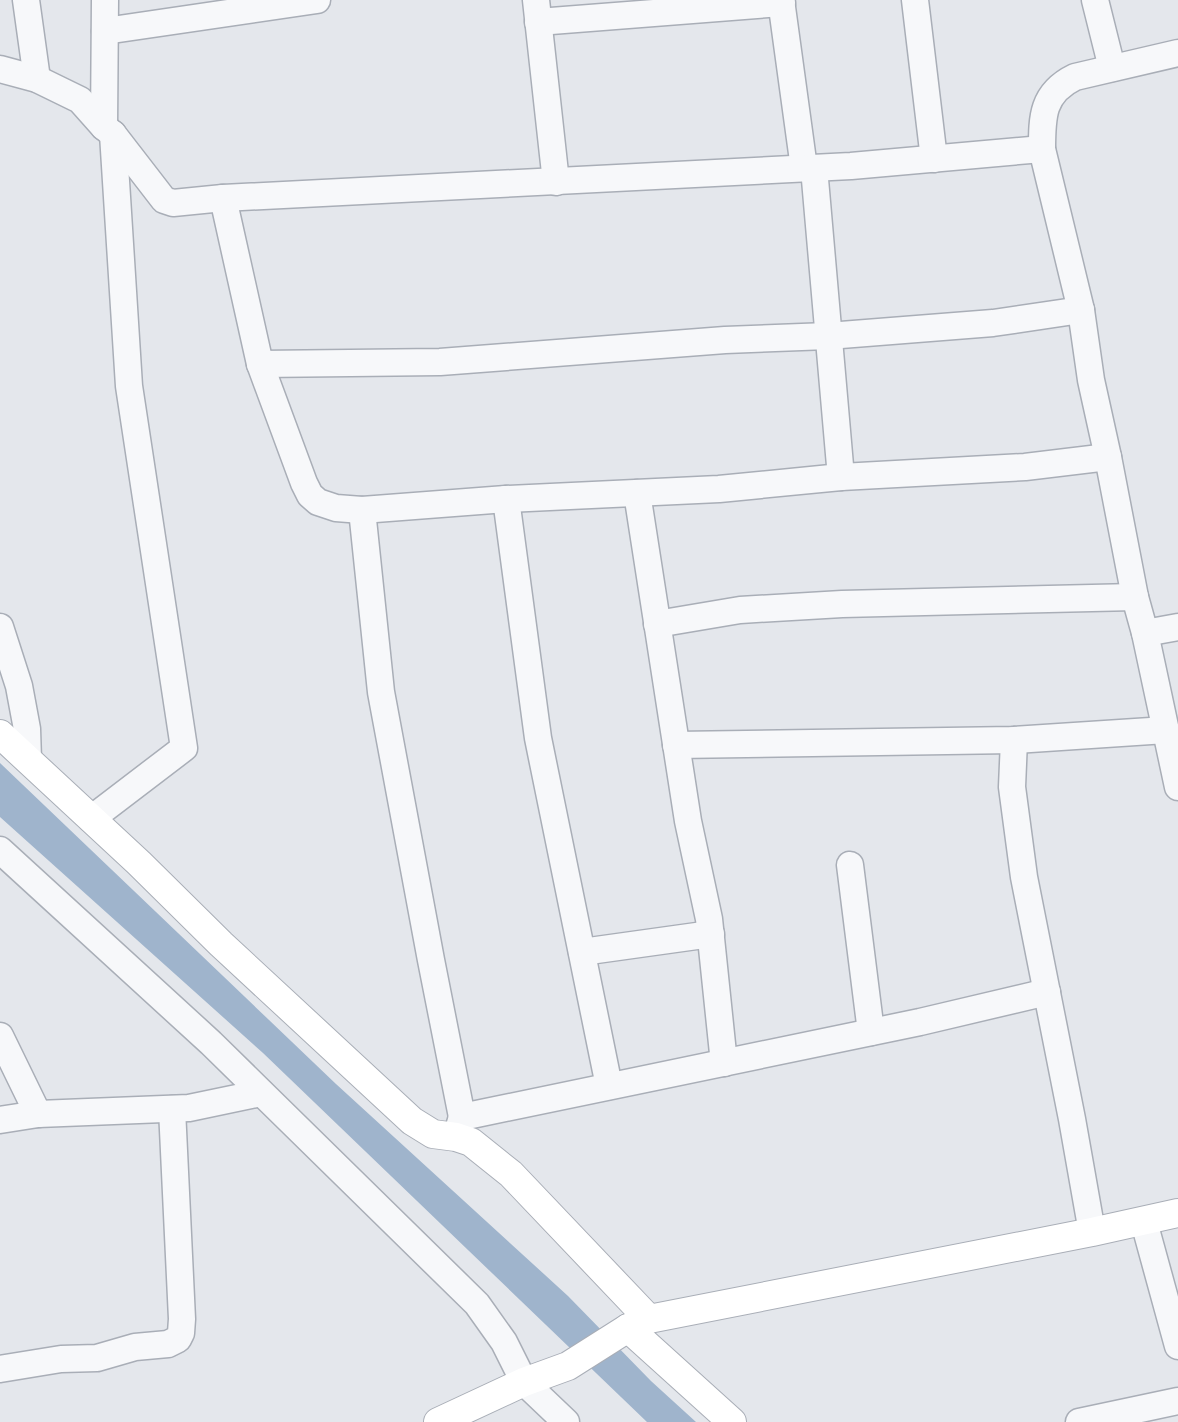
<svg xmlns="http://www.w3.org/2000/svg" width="1178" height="1422" font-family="'Fira Sans',sans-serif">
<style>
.water{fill:#9fb4cc}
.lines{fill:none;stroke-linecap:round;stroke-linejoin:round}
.street-casing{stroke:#a9aeb7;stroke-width:29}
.secondary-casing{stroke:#a9aeb7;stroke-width:30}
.street{stroke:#f7f8fa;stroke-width:26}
.secondary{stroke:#fff;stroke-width:28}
</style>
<rect width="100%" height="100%" fill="#e4e7ec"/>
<!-- water -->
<polygon class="water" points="0,763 336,1084 568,1296 651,1381 696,1422 647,1422 263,1053 0,817"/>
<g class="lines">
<defs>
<g id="street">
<polyline points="26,0 37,79"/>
<polyline points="536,0 556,182"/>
<polyline points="781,0 804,168"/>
<polyline points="915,0 934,159"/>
<polyline points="1095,0 1112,68"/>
<polyline points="538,22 782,3"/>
<polyline points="105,31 317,0"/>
<path d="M1178 53 1075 77C1042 93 1042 117 1042 149L1081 310 1091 380 1108 457 1135 597 1145 633 1178 787"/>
<polyline points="0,69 37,79 80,100 104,127 113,134 164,200 173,203 223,198 851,166 1042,149"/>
<polyline points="104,127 105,0"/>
<polyline points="814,168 841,477"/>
<polyline points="223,198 260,364 304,483 310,495 318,502 336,508 362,510 506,499 719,489 841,477 1025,467 1108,457"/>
<polyline points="260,364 440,362 725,340 828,336 993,323 1081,310"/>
<polyline points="637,493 688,821 709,919 724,1063"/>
<polyline points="506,499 538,738 609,1086"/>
<polyline points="362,510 381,692 431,960 462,1117"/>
<polyline points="657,624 740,610 842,604 1135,597"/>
<polyline points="0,627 19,686 27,729 28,760"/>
<polyline points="1145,633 1178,627"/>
<polyline points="1014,740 1012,787 1024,877 1072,1119 1092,1232"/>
<polyline points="676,745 1014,740 1166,730"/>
<polyline points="91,819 184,748 129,386 113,134"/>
<polyline points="0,850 211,1043 477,1304 504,1342 524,1382 566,1422"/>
<polyline points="850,865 871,1032"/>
<polyline points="582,952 711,934"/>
<polyline points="0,1036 38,1114"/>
<polyline points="0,1120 38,1114 189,1108 261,1093"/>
<polyline points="456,1137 462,1117 920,1022 1047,992"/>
<polyline points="1144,1222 1178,1346"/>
<polyline points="0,1369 61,1359 97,1358 135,1347 168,1344 178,1339 181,1333 182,1319 172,1109"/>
<polyline points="1079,1422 1178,1401"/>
</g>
<g id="secondary">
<polyline points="0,734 139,863 221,944 412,1121 433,1134 456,1137 471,1142 511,1174 649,1319"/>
<polyline points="628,1328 732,1422"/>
<polyline points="438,1422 524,1382 568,1366 628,1328 649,1319 1092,1232 1178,1213"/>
</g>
</defs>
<!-- street casing -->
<use href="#street" class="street-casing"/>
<!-- secondary casing -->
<use href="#secondary" class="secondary-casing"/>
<!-- street -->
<use href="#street" class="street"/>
<!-- secondary -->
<use href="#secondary" class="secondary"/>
</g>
</svg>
